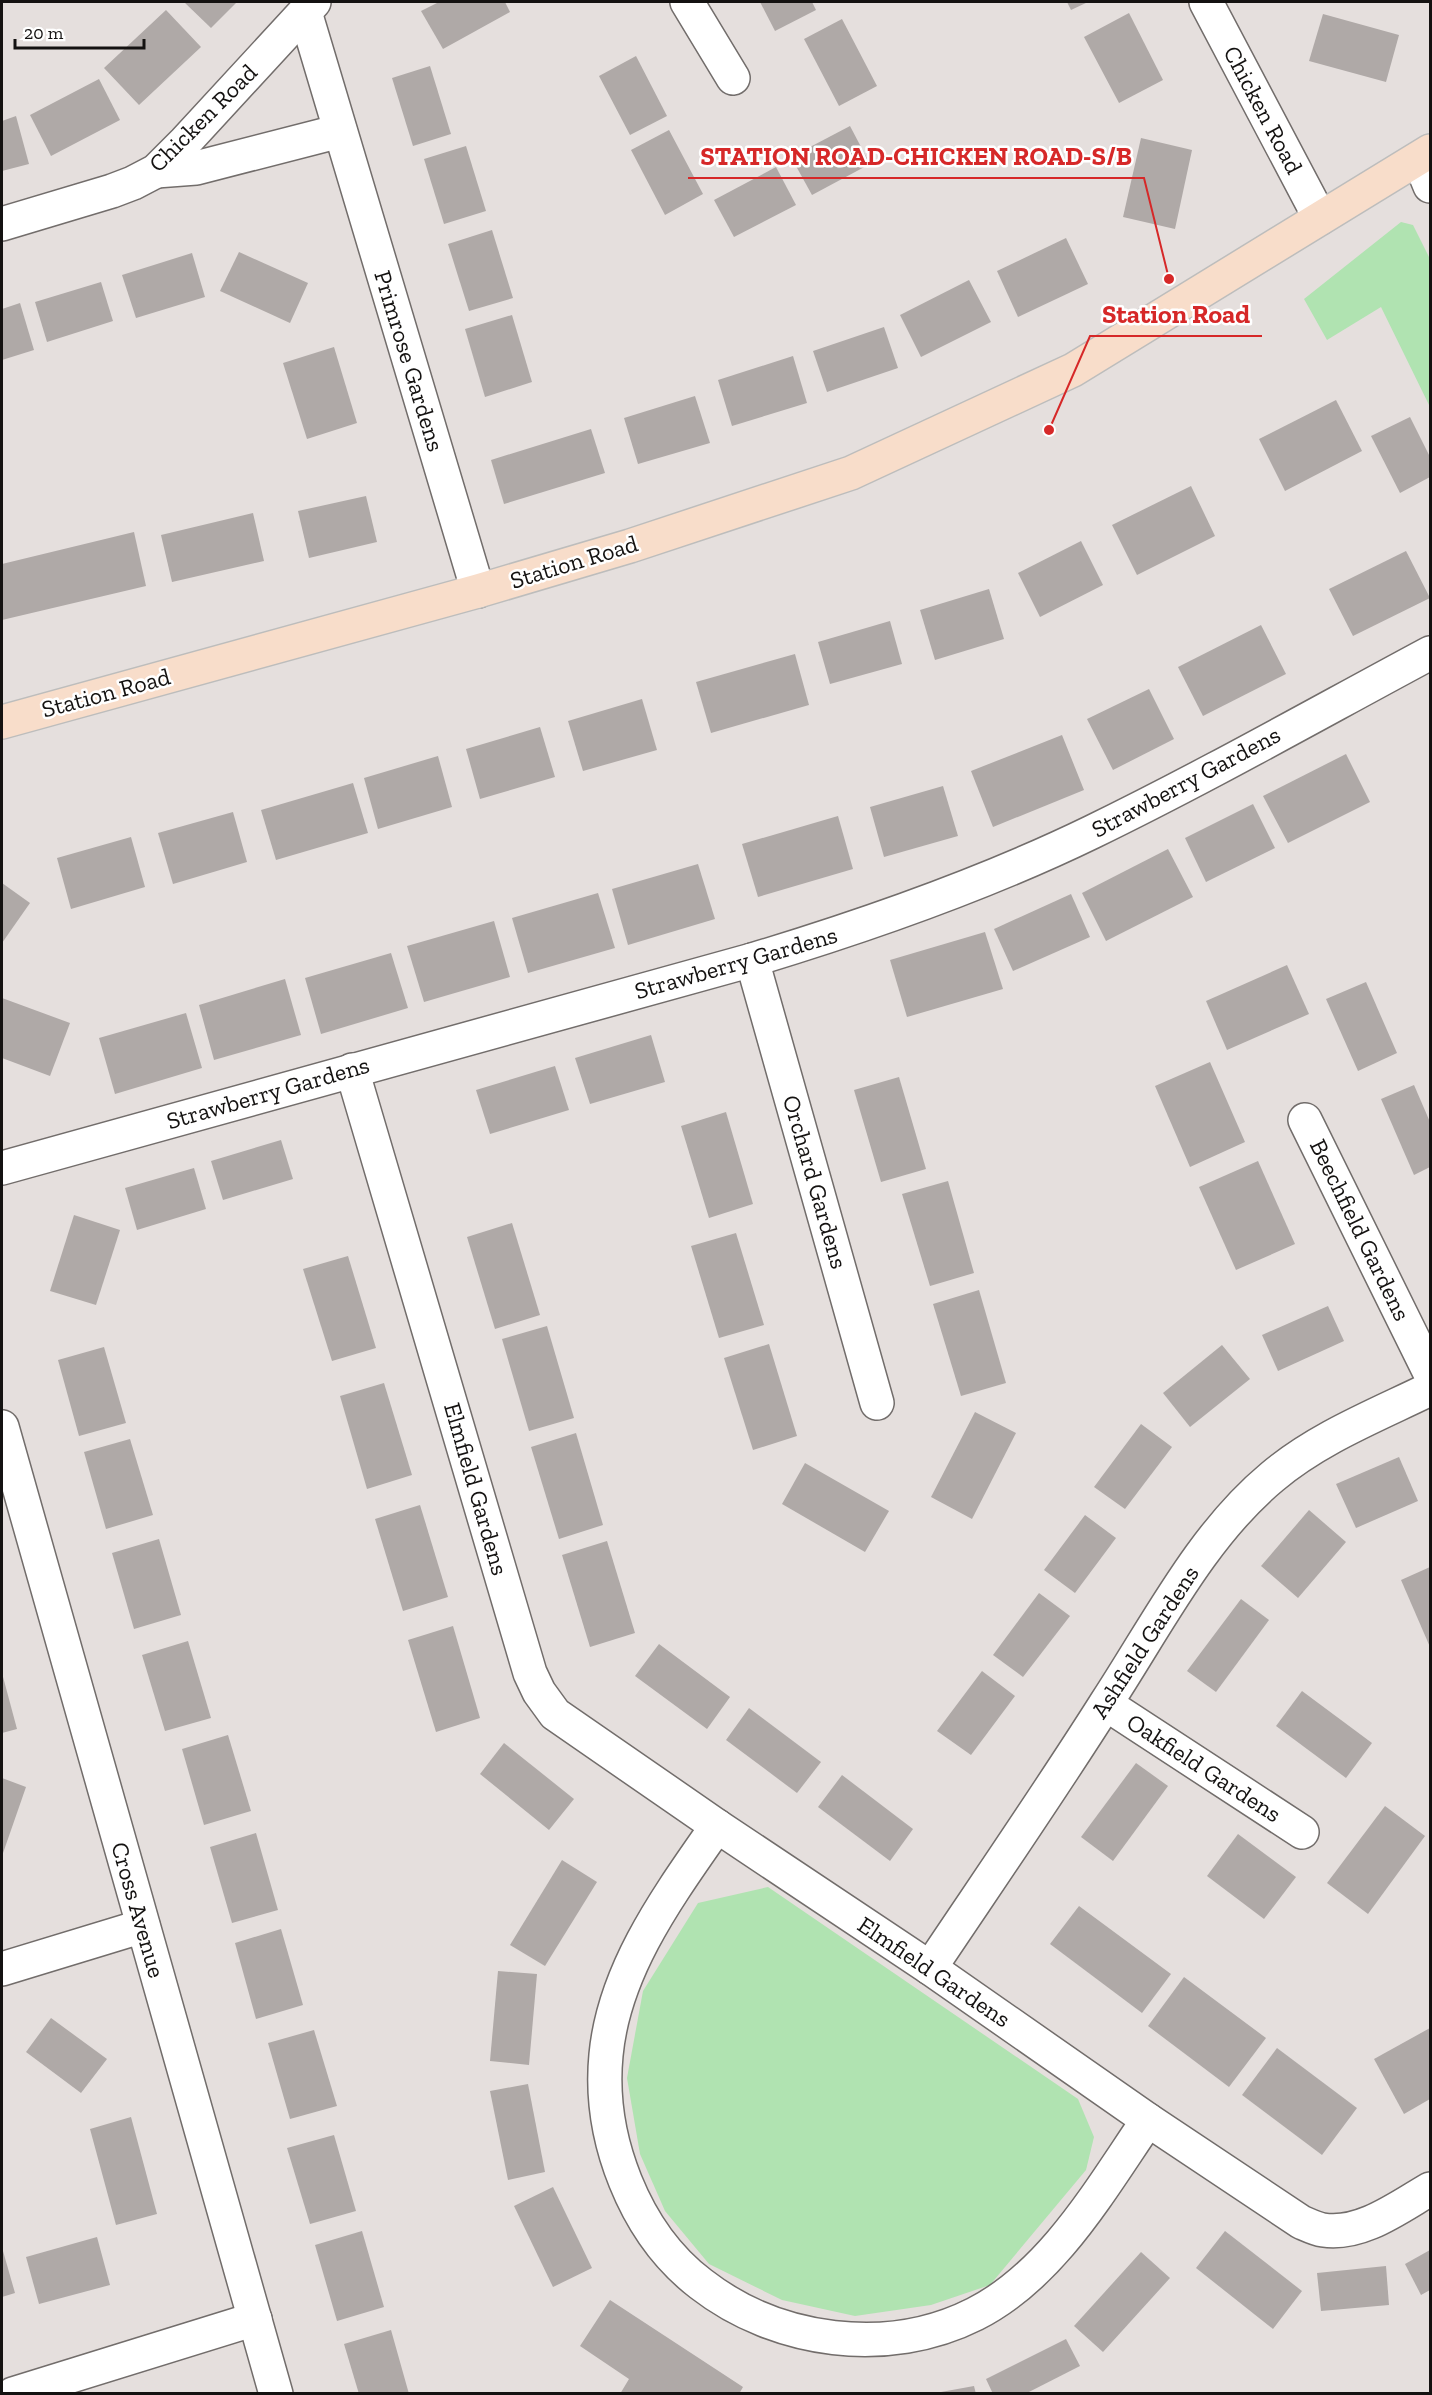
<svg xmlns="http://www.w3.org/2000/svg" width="1432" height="2395" font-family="'Zilla Slab',serif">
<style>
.green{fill:#b0e3b1}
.building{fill:#afa9a7}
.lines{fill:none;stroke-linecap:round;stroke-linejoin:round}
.minor-casing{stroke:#726d6b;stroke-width:36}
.major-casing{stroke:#bdbdbc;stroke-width:36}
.minor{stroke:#fff;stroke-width:33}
.major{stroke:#f8ddca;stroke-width:33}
.labels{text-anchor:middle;stroke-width:5;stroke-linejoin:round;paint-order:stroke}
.street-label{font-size:24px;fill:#141211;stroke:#fff}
.leader{fill:none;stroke:#d62828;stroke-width:2}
.callout-dot{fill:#d62828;stroke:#fff;stroke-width:2}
.callout-label{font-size:26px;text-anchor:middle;font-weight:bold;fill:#d62828;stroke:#fff;stroke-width:5;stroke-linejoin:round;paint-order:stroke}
</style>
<rect width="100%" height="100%" fill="#e5dfdd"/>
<!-- green -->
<g class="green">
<polygon points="1401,222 1413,225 1430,259 1430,407 1381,307 1327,340 1304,299"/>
<polygon points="768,1887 1078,2099 1094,2137 1086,2170 990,2285 931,2305 855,2316 782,2300 709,2264 665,2211 640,2154 627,2078 643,1991 698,1903"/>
</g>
<!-- building -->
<g class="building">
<polygon points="184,2 237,2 211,28"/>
<polygon points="439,2 505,2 510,12 443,49 421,11"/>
<polygon points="760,2 812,2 816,10 775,31"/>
<polygon points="1067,2 1088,2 1071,10"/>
<polygon points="166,10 201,47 139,105 104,68"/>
<polygon points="1129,13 1163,80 1119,103 1084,37"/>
<polygon points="1323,14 1399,35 1386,82 1309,61"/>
<polygon points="842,19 877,86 839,106 804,39"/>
<polygon points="636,56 667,116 630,135 599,76"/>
<polygon points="430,66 451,134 413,146 392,78"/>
<polygon points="99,79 120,120 51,156 30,115"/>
<polygon points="16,116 29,164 2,171 2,121"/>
<polygon points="850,126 870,164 812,195 791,157"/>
<polygon points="669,130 703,194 665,215 631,150"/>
<polygon points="1141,138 1192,150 1175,229 1123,217"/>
<polygon points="466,146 486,211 444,224 424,159"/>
<polygon points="776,167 796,205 734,237 714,200"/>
<polygon points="492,230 513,298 469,311 448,244"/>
<polygon points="1066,238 1088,284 1018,317 997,271"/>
<polygon points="239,252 308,283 290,323 220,291"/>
<polygon points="192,253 205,297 136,318 122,275"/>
<polygon points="969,280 991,322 921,357 900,315"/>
<polygon points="101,282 113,321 47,342 35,302"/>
<polygon points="20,303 34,350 2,360 2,309"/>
<polygon points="512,315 532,382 485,397 465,329"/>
<polygon points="884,327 898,368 827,392 813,351"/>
<polygon points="334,347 357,423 307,439 283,363"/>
<polygon points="793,356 807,403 732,426 718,380"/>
<polygon points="695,396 710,443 638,464 624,418"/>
<polygon points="1336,400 1362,451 1285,491 1259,439"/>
<polygon points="1410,417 1430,457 1430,477 1400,493 1371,436"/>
<polygon points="591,429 605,473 504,504 491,460"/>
<polygon points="1191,486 1215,536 1137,575 1112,525"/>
<polygon points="366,496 377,542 309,558 298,511"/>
<polygon points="253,513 264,561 172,582 161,535"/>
<polygon points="134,532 146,586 2,620 2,564"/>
<polygon points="1081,541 1103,585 1040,617 1018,573"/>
<polygon points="1406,551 1430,598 1353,636 1329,589"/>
<polygon points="989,589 1004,639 935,660 920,610"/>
<polygon points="890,621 902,664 830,684 818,642"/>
<polygon points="1261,625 1286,674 1203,716 1178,667"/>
<polygon points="795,654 809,705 711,733 696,682"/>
<polygon points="1149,689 1174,739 1113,770 1087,719"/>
<polygon points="642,699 657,750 583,771 568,721"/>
<polygon points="540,727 555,777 480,799 466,749"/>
<polygon points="1062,735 1084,790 993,827 971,771"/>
<polygon points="1346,754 1370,802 1288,843 1263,796"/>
<polygon points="438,756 452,807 378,829 364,778"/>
<polygon points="353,783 368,833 276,860 261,810"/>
<polygon points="943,786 958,836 884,857 870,807"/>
<polygon points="1253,804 1275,848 1206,882 1185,838"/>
<polygon points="233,812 247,862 173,884 158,833"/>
<polygon points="838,816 853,869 758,897 742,844"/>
<polygon points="131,837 145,887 71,909 57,858"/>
<polygon points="1168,849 1193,897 1106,941 1082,893"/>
<polygon points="698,864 715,919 628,945 612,889"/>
<polygon points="2,883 30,903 2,943"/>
<polygon points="598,893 615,948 528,973 512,918"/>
<polygon points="1071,894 1090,937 1013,971 994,929"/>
<polygon points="494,921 510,977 424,1002 407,946"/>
<polygon points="985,932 1003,989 907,1017 890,960"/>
<polygon points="391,953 408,1008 321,1034 305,978"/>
<polygon points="1287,965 1309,1014 1227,1050 1206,1001"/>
<polygon points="285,979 301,1035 214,1060 199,1005"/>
<polygon points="1366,982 1397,1053 1358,1071 1326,999"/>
<polygon points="2,998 70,1023 50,1076 2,1058"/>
<polygon points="186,1013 202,1068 115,1094 99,1038"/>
<polygon points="651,1035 665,1082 590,1104 575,1058"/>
<polygon points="1210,1062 1245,1142 1190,1167 1155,1086"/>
<polygon points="555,1066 569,1110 490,1134 476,1090"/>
<polygon points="899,1077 926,1169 881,1182 854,1090"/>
<polygon points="1414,1085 1430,1122 1430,1167 1414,1175 1381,1099"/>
<polygon points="726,1112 753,1204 709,1218 681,1126"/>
<polygon points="281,1140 293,1179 223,1200 211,1161"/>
<polygon points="1258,1161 1295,1244 1236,1270 1199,1187"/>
<polygon points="194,1168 206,1209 137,1230 125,1188"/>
<polygon points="948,1181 974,1273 930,1286 902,1194"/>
<polygon points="74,1215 120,1230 96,1305 50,1291"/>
<polygon points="512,1223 540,1315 495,1329 467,1237"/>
<polygon points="736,1233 764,1325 719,1338 691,1246"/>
<polygon points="348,1256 376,1348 332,1361 303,1269"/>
<polygon points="979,1290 1006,1383 961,1396 933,1304"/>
<polygon points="1328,1306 1344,1341 1278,1371 1262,1335"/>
<polygon points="547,1326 574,1418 529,1431 502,1339"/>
<polygon points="769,1344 797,1436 753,1450 724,1358"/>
<polygon points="1222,1345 1250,1379 1190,1427 1163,1393"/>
<polygon points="104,1347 126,1423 79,1436 58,1360"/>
<polygon points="384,1383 412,1475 367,1489 340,1396"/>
<polygon points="975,1412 1016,1433 972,1519 931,1497"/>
<polygon points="1141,1424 1172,1447 1125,1509 1094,1487"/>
<polygon points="576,1433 603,1525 559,1539 531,1447"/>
<polygon points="130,1439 153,1515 106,1529 84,1452"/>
<polygon points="1399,1457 1418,1501 1356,1528 1336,1484"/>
<polygon points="805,1463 889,1511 865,1552 782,1504"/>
<polygon points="420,1505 448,1597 403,1611 375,1519"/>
<polygon points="1309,1510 1346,1542 1298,1598 1261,1566"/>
<polygon points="1085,1515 1116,1538 1075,1593 1044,1570"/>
<polygon points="159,1539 181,1615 134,1629 112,1553"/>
<polygon points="607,1541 635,1633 590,1647 562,1555"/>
<polygon points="1430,1567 1430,1647 1401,1580"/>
<polygon points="1039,1593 1070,1616 1023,1677 993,1655"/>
<polygon points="1241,1599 1269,1620 1216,1692 1187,1671"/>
<polygon points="453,1626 480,1718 436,1732 408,1640"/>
<polygon points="188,1641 211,1718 165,1731 142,1655"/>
<polygon points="659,1644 730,1697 707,1729 635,1676"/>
<polygon points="982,1671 1015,1696 971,1755 937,1731"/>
<polygon points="2,1673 17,1729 2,1733"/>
<polygon points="1302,1691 1372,1743 1346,1778 1276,1726"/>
<polygon points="749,1708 821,1762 797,1793 726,1740"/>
<polygon points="228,1735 251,1811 204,1825 182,1749"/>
<polygon points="504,1743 574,1799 549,1830 480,1774"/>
<polygon points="1136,1763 1168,1786 1113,1861 1081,1837"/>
<polygon points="842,1775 913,1829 890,1861 818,1807"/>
<polygon points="2,1778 26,1787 2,1856"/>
<polygon points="1385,1806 1425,1836 1368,1914 1327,1883"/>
<polygon points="256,1833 278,1910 232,1923 210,1847"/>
<polygon points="1238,1834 1296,1877 1264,1919 1207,1876"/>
<polygon points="562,1860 597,1882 545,1966 510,1945"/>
<polygon points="1079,1906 1171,1974 1142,2013 1050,1944"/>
<polygon points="281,1929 303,2005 256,2019 235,1943"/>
<polygon points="498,1971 537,1974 529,2065 490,2061"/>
<polygon points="1184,1977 1266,2038 1229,2087 1148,2026"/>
<polygon points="51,2018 107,2059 81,2093 26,2052"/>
<polygon points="1430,2028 1430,2099 1404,2114 1374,2059"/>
<polygon points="314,2030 337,2106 290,2119 268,2043"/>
<polygon points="1277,2048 1357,2108 1322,2155 1242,2095"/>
<polygon points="528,2084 545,2172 508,2180 490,2091"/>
<polygon points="131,2117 157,2214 116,2225 90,2129"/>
<polygon points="334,2135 356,2211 310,2224 287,2148"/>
<polygon points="553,2187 592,2268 553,2287 514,2206"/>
<polygon points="362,2231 384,2307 337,2321 315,2245"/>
<polygon points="1225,2231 1302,2291 1273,2329 1196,2268"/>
<polygon points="97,2237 110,2285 39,2304 26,2257"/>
<polygon points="1430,2250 1430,2290 1421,2295 1405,2264"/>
<polygon points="2,2251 3,2251 15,2293 2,2297"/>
<polygon points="1141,2252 1170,2278 1103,2352 1074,2326"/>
<polygon points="1386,2266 1389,2305 1321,2311 1317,2273"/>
<polygon points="610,2300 743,2387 739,2394 620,2394 629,2379 580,2346"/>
<polygon points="391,2330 409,2394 359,2394 344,2344"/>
<polygon points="1066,2339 1080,2366 1025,2394 993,2394 986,2379"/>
<polygon points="974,2386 976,2394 941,2394 941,2392"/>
</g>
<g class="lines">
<defs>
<g id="minor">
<polyline points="687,2 733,78"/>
<polyline points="1206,2 1320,218"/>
<polyline points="305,12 478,591"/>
<polyline points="1419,159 1430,186"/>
<polyline points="156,171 196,168 340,131"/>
<polyline points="2,224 112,191 133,183 156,171 185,142 314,2"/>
<polyline points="752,960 877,1403"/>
<path d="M352 1070 530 1673 539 1692 555 1714 717 1826 930 1968 1148 2120 1301 2222C1308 2225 1316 2229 1323 2230 1361 2236 1399 2207 1430 2189"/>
<polyline points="1305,1120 1430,1373"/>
<path d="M2 1168 752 960C868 925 983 885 1092 832 1207 776 1318 713 1430 653"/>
<polyline points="2,1427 276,2394"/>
<polyline points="1106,1704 1302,1832"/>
<path d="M717 1826C669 1895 614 1969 606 2055 598 2137 634 2233 701 2284 777 2343 888 2358 975 2314 1052 2275 1100 2190 1148 2120"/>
<path d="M930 1968C989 1880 1049 1793 1106 1703 1156 1627 1201 1536 1272 1477 1318 1438 1377 1415 1430 1389"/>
<polyline points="2,1969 143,1926"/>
<polyline points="13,2394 255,2319"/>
</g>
<polyline id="major" points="2,722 478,591 630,546 851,473 1073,370 1430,151"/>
</defs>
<!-- minor casing -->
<use href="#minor" class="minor-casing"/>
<!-- major casing -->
<use href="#major" class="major-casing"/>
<!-- minor -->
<use href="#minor" class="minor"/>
<!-- major -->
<use href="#major" class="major"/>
</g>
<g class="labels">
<!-- street labels -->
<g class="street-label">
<text transform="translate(1263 110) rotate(62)" y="8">Chicken Road</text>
<text transform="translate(203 118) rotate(-45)" y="8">Chicken Road</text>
<text transform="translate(409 361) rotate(73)" y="8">Primrose Gardens</text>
<text transform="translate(574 562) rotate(-17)" y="8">Station Road</text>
<text transform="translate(106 693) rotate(-15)" y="8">Station Road</text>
<text transform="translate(1186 782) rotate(-28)" y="8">Strawberry Gardens</text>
<text transform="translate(736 963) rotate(-16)" y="8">Strawberry Gardens</text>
<text transform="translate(268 1093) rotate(-16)" y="8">Strawberry Gardens</text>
<text transform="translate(815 1182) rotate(74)" y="8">Orchard Gardens</text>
<text transform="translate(1360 1230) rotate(64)" y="8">Beechfield Gardens</text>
<text transform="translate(476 1489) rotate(74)" y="8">Elmfield Gardens</text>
<text transform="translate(1145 1642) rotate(-57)" y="8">Ashfield Gardens</text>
<text transform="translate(1204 1768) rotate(33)" y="8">Oakfield Gardens</text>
<text transform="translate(138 1910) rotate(74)" y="8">Cross Avenue</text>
<text transform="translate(934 1972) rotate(34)" y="8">Elmfield Gardens</text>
</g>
</g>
<!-- callouts -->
<path class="leader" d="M1169 279L1144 178H688M1049 430L1090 336H1262"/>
<g class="callout-dot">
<circle cx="1169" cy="279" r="6"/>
<circle cx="1049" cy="430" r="6"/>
</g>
<g class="callout-label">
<text x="916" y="165">STATION ROAD-CHICKEN ROAD-S/B</text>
<text x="1176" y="323">Station Road</text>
</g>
<!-- border -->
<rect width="1432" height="2395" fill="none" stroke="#141211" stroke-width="6"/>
<!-- scale -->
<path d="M15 39v9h129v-9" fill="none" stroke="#141211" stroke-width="3"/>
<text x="24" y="39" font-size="18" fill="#141211" stroke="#ffffff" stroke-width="4.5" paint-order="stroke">20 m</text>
</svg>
